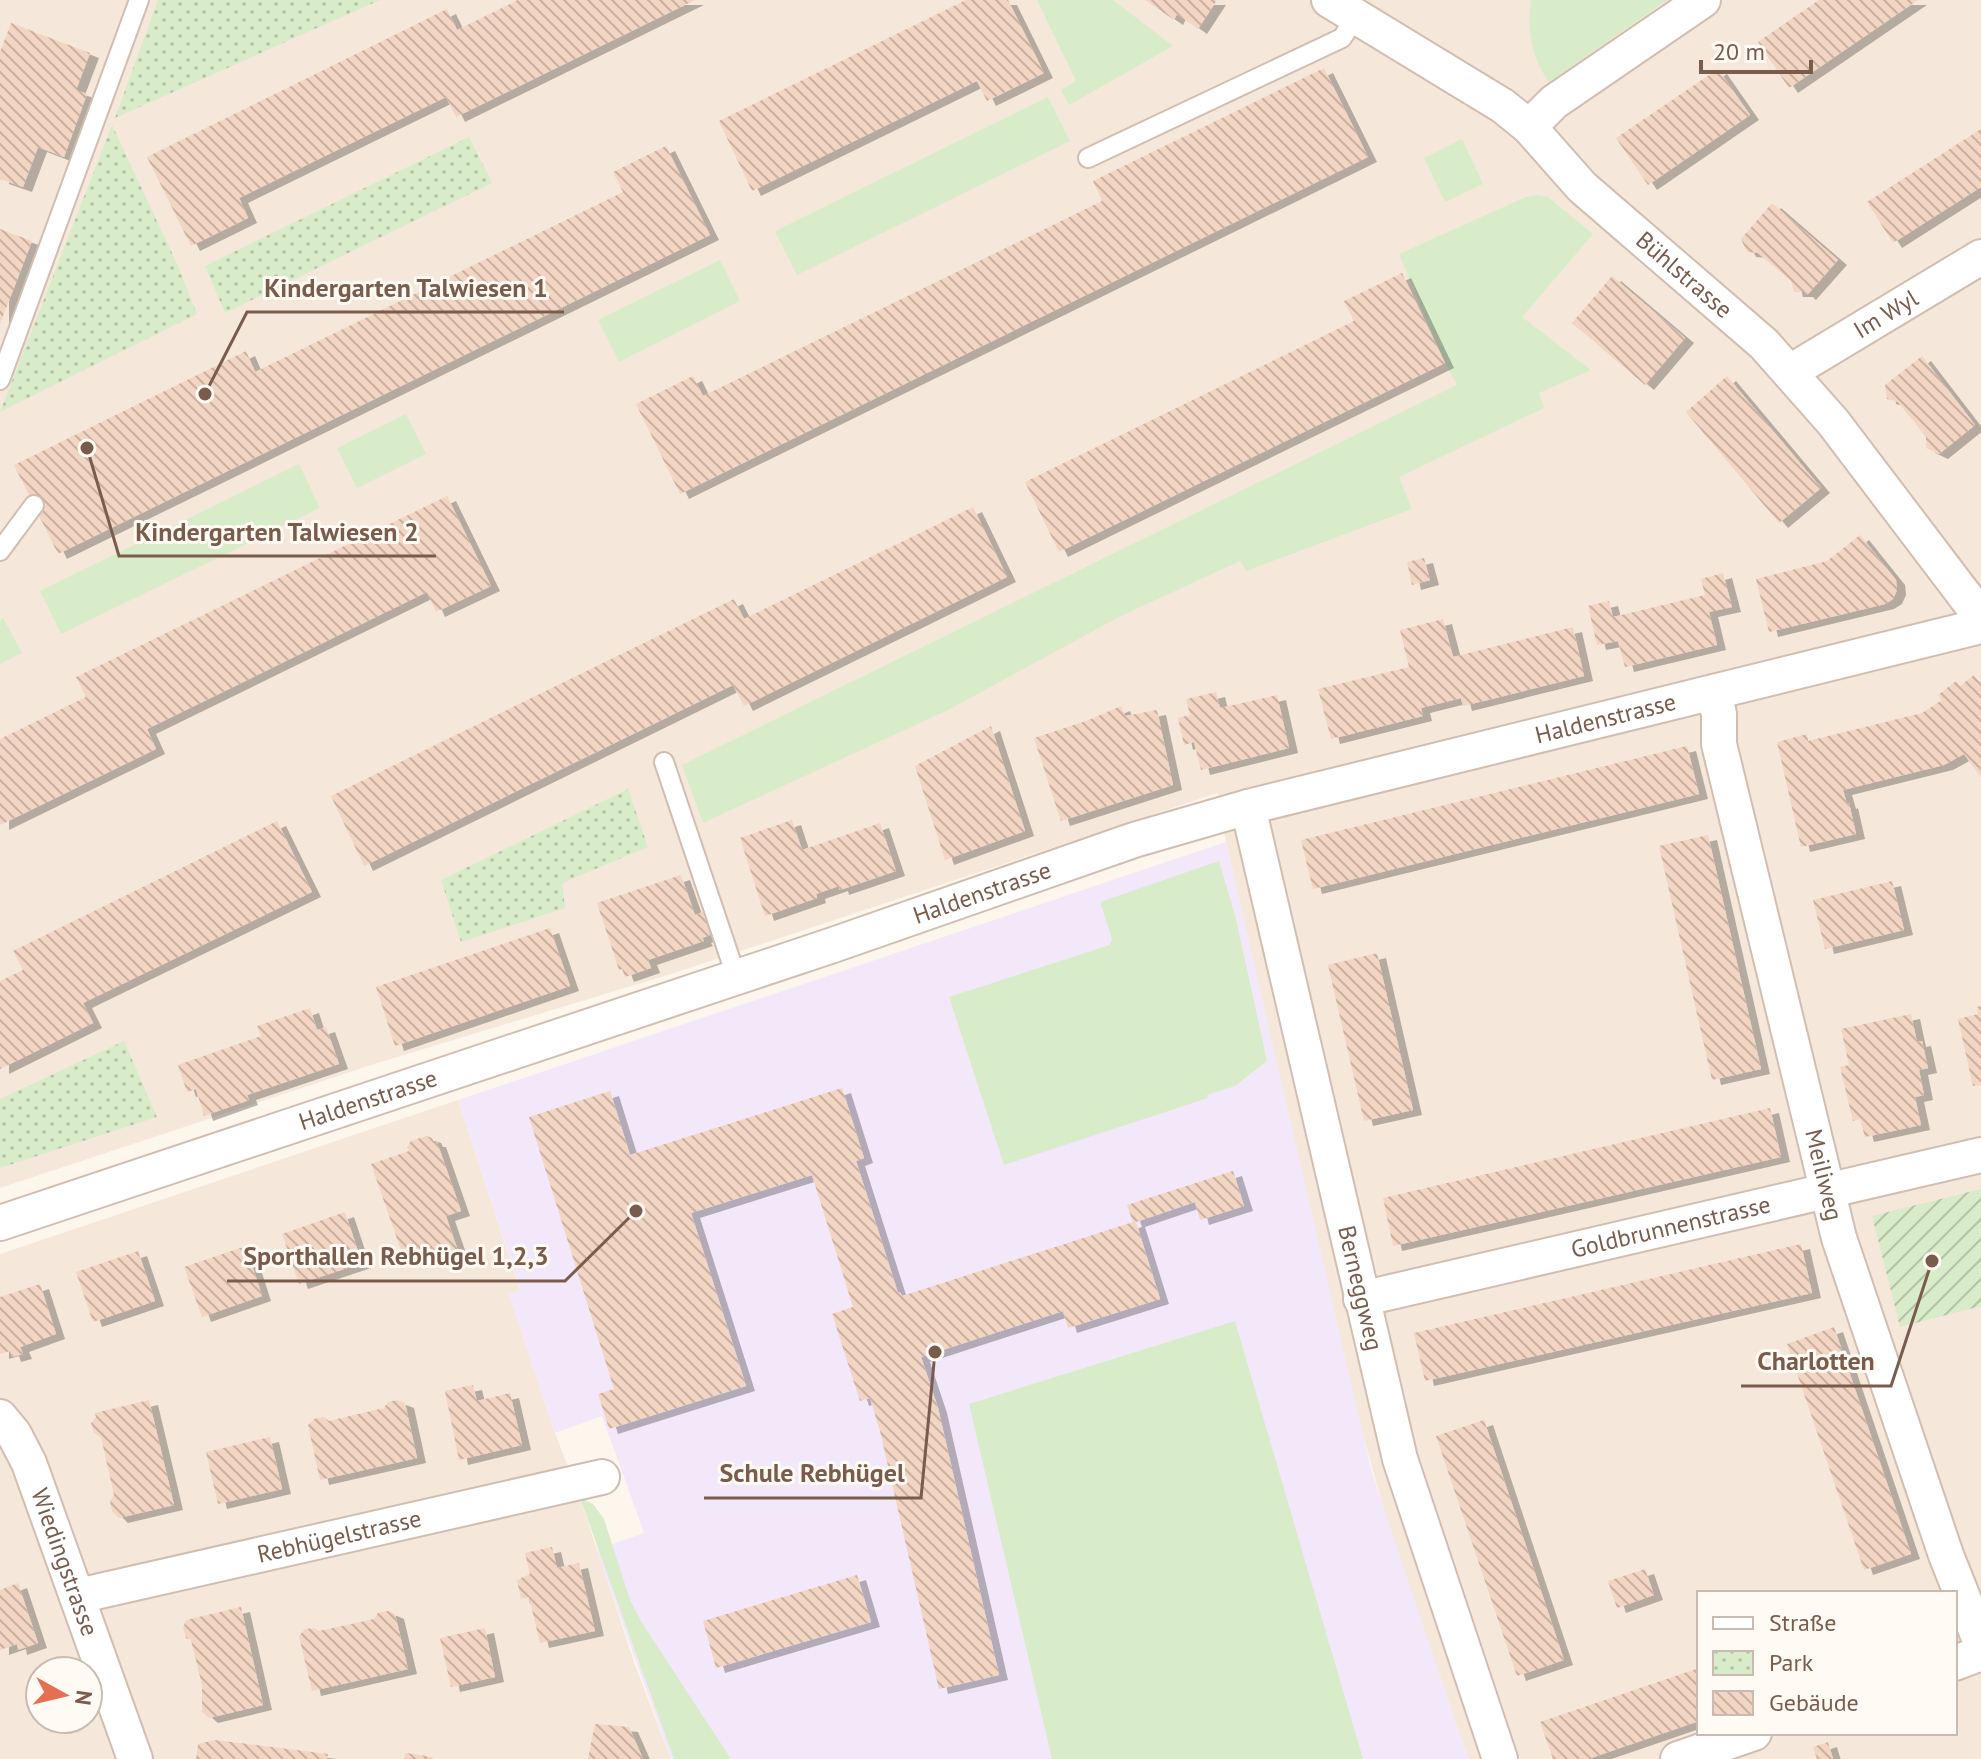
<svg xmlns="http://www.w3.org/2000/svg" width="1981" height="1759" font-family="'PT Sans',sans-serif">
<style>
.residential{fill:#f5e8da;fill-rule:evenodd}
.education{fill:#f3e8fa}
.grass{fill:#d8ecc9}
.park{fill:url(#park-dots)}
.garden{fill:url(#garden-furrows)}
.building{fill:url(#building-back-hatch);filter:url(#shadow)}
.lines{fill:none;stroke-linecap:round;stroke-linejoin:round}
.lane-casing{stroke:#d1beb0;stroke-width:22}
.street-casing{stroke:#d1beb0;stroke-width:38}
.lane{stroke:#fff;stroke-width:18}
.street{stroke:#fff;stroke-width:34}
.labels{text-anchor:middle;stroke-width:6;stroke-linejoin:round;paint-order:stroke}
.street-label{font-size:24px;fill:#7a5c4d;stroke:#fffaf3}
.leader{fill:none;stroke:#7a5c4d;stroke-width:3}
.callout-dot{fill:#7a5c4d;stroke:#fffaf3;stroke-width:3}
.callout-label{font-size:26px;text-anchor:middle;font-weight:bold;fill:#7a5c4d;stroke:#fffaf3;stroke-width:6;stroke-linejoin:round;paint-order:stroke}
</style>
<defs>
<pattern id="park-dots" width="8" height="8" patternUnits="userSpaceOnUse" patternTransform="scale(2)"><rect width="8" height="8" fill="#d8ecc9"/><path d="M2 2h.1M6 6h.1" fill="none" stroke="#b4c2a5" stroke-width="1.8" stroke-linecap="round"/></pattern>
<pattern id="garden-furrows" width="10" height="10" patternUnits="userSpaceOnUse" patternTransform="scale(2)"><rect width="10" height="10" fill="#d8ecc9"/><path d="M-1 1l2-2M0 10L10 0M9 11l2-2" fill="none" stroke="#b4c2a5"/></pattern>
<pattern id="building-back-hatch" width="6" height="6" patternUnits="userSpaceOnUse" patternTransform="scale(2)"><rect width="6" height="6" fill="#f3d5c3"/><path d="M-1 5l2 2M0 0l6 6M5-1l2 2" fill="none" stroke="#cab0a1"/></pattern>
<filter id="shadow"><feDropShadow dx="9" dy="5" stdDeviation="0" flood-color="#0004"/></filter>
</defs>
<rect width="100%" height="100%" fill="#fdf6ec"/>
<!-- residential -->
<g class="residential">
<path d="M0 0H1981V1759H1468L1388 1523 1356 1411 1226 842 1218 793 671 974 371 1065 0 1188ZM1699 1593H1955V1733H1699Z"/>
<path d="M458 1100 520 1290 509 1294 555 1433 580 1498 635 1665 671 1759H0V1254ZM40 1671H88V1719H40Z"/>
</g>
<!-- education -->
<polygon class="education" points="1226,842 1371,1469 1468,1759 671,1759 596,1550 644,1533 602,1416 555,1433 509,1294 520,1289 458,1100"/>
<!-- grass -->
<g class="grass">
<polygon points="1037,0 1113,0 1173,46 1069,105 1061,90 1076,81"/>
<path d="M1531 0H1667L1549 82C1531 57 1527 30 1531 0Z"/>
<polygon points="1048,97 1070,141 797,275 775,231"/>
<polygon points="1462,139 1483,184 1445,202 1424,158"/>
<polygon points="1537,195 1548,197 1593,234 1522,317 1591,370 1539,393 1544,408 1399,477 1412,509 1246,571 1240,561 1119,617 948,710 703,823 682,765 1457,385 1445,363 1399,254 1526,197"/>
<polygon points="720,260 740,301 619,362 598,320"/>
<polygon points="406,414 426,454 357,488 337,448"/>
<polygon points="299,464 320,508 61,634 40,591"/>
<polygon points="3,618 22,653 0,664 0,620"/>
<polygon points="1219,861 1236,919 1267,1061 1235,1086 1207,1095 1208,1098 1004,1165 949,997 1110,945 1112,939 1100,902"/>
<polygon points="1235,1321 1363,1759 1052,1759 969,1404"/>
<polygon points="580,1498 593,1504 604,1519 630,1600 642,1623 731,1759 674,1759"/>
</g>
<!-- park -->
<g class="park">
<polygon points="158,0 380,0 115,118"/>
<polygon points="112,125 178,266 197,314 0,412"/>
<polygon points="469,137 492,183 225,313 205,266"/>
<polygon points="628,789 648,847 562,883 565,908 461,942 441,880"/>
<polygon points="124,1041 157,1117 0,1168 0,1099"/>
</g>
<!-- garden -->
<polygon class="garden" points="1981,1189 1981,1306 1900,1327 1872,1216"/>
<!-- building -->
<g class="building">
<polygon points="518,0 695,0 456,117 446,97 239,198 248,218 191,246 147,157 447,9 457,30"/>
<polygon points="966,0 1008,0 1044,73 987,101 977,81 752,191 719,121"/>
<polygon points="1145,0 1217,0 1198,29 1177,14 1174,20"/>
<polygon points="1819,0 1918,0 1789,88 1758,42"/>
<polygon points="11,23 90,53 76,90 87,94 64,157 38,147 23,187 0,179 0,52"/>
<polygon points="1324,68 1368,157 680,494 636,404 693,376 703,396 1102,201 1093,181"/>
<polygon points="1718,69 1750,115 1648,185 1616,138"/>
<polygon points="1981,129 1981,187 1893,243 1867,202"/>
<polygon points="666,146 710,235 58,554 14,465 246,351 255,372 623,192 613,172"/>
<polygon points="1772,203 1838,260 1807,295 1804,292 1794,292 1791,281 1758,253 1747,252 1741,239"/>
<polygon points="0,229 32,241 0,324"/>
<polygon points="1402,273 1445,363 1059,552 1025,482 1354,321 1344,301"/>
<polygon points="1612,276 1685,338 1645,385 1572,323"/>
<polygon points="1922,356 1975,425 1939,454 1926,448 1926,437 1898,402 1887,399 1885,385"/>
<polygon points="1727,376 1821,488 1779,523 1686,412"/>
<polygon points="447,496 491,586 436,612 427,592 147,729 156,749 0,825 0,739 86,697 76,677"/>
<polygon points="973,507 1007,577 744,706 733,685 364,866 331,796 734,599 744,619"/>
<polygon points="1860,535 1896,580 1897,590 1893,599 1885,604 1769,632 1756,579 1827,561"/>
<polygon points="1424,558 1430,580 1412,585 1407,562"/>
<polygon points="1723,573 1732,607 1709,612 1717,645 1625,667 1618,641 1597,645 1588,606 1609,601 1613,617 1705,595 1701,579"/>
<polygon points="1443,619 1453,657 1573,627 1584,676 1463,706 1461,698 1421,708 1423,716 1331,739 1318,689 1409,667 1400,630"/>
<polygon points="1974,675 1981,684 1981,777 1964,754 1944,765 1843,790 1847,804 1849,803 1856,834 1801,847 1777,742 1807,734 1808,741 1922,713 1942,700 1938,695 1956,681 1960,686"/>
<polygon points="1216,692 1220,708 1277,695 1289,748 1201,770 1194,742 1184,745 1178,718 1190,715 1186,699"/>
<polygon points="1121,706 1125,716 1157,710 1173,785 1061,821 1034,738 1086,721"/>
<polygon points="991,726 1025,831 945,860 915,766"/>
<polygon points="1687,746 1699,794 1313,889 1301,840"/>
<polygon points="792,820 802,850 880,823 896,871 840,890 839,886 816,894 817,898 765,916 740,838"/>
<polygon points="277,821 312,892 83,1003 93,1023 0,1069 0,981 23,970 13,951"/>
<polygon points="1708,835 1761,1069 1712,1080 1659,846"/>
<polygon points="681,875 695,915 703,912 710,935 702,938 704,941 648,960 651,968 625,977 622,969 619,970 597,903"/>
<polygon points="1892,881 1904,930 1825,949 1813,900"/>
<polygon points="550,928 570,986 395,1046 376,987"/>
<polygon points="1377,953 1413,1110 1364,1121 1328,965"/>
<polygon points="1981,1006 1981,1085 1973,1086 1958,1019 1978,1014 1977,1007"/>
<polygon points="310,1008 317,1030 326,1027 339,1064 247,1095 249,1100 204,1116 196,1089 187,1092 178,1065 261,1036 257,1026"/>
<polygon points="1911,1014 1917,1042 1922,1041 1928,1068 1919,1070 1924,1095 1915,1097 1921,1125 1865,1137 1860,1119 1853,1121 1840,1067 1849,1065 1841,1029"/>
<polygon points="842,1088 864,1158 856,1161 898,1293 900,1292 902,1296 1133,1222 1127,1205 1233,1171 1244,1206 1200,1220 1195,1202 1136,1222 1160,1299 1068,1328 1063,1311 921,1357 938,1408 999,1675 939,1689 880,1431 870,1398 860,1401 832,1314 853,1307 812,1175 691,1213 746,1386 609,1429 598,1394 614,1389 529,1117 610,1091 630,1155"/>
<polygon points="1770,1108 1781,1157 1393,1246 1383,1198"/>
<polygon points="426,1136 432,1138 434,1142 437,1142 461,1211 446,1216 458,1251 426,1262 422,1249 403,1256 371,1164 409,1151 407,1147 411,1141"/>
<polygon points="345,1212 362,1263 299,1284 282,1234"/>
<polygon points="1801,1244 1812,1293 1425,1381 1414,1333"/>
<polygon points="246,1246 262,1296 202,1317 184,1267"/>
<polygon points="138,1251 155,1301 93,1322 76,1272"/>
<polygon points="40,1284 56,1334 20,1347 23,1354 12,1357 10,1351 0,1354 0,1297"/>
<polygon points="1834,1327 1911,1554 1864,1570 1787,1344"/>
<polygon points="473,1385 477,1401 510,1393 522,1445 459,1460 445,1391"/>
<polygon points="149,1400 174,1505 119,1518 112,1511 110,1501 114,1495 101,1437 94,1433 91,1423 96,1417 95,1413"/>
<polygon points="397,1400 405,1403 417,1458 320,1480 308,1425 314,1419 323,1417 329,1421 341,1418 384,1408 388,1402"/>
<polygon points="1484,1420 1564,1660 1517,1676 1436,1436"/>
<polygon points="270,1437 282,1489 218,1504 206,1452"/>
<polygon points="552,1547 557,1568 579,1563 595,1631 540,1643 529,1597 521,1599 517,1580 530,1574 525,1553"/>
<polygon points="1645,1569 1654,1595 1617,1608 1608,1581"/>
<polygon points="857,1575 871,1622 716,1668 703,1621"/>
<polygon points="18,1583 38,1643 18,1650 17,1644 0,1650 0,1590"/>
<polygon points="241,1607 263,1705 209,1718 202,1712 202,1685 191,1640 186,1638 183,1628 186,1620"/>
<polygon points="388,1611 395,1614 408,1669 312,1691 299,1636 305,1629 314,1628 319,1631 374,1619 378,1613"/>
<polygon points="485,1628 495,1677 451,1687 440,1638"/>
<polygon points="1699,1668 1699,1721 1588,1759 1553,1759 1540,1722"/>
<polygon points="595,1724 629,1727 643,1759 588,1759"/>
<polygon points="215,1740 328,1754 327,1759 196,1759 198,1744"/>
<polygon points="1828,1742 1833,1759 1817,1759 1813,1747"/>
<polygon points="405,1753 433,1757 432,1759 404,1759"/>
</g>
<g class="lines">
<defs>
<g id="lane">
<polyline points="1088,158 1342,38 1355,18"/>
<polyline points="0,380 139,0"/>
<polyline points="0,551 34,505"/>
<polyline points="664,762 736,976"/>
</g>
<g id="street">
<path id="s1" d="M1329 0 1503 106 1529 127 1582 187 1764 344 1833 422 1981 617"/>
<polyline points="1529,127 1554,102 1703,0"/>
<path id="s2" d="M1790 372 1981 257"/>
<path id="s3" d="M1714 692 1719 714V744L1839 1238 1946 1555 1981 1643"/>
<path id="s4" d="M1248 807 1400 1459 1500 1759"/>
<path id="s5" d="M0 1223 833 945 1134 840 1248 807 1981 626"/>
<path id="s6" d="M1361 1299 1981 1155"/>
<path id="s7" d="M0 1417 14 1434 29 1463 135 1759"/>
<path id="s8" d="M78 1596 602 1477"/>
<polyline points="1955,1663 1981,1653"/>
<polyline points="1678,1759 1754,1733"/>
</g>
</defs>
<!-- lane casing -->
<use href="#lane" class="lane-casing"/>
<!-- street casing -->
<use href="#street" class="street-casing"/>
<!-- lane -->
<use href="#lane" class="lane"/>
<!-- street -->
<use href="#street" class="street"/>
</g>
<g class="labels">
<!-- street labels -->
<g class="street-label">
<text dy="8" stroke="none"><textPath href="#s1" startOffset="452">Bühlstrasse</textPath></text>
<text dy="8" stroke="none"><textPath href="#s2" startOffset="112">Im Wyl</textPath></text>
<text dy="8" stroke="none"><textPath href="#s5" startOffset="1684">Haldenstrasse</textPath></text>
<text dy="8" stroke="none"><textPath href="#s5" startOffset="1036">Haldenstrasse</textPath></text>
<text dy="8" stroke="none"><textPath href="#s5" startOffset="388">Haldenstrasse</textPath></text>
<text dy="8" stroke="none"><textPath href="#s3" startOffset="496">Meiliweg</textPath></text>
<text dy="8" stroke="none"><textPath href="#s6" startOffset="318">Goldbrunnenstrasse</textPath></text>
<text dy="8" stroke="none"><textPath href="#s4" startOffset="494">Berneggweg</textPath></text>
<text dy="8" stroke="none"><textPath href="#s8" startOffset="268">Rebhügelstrasse</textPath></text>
<text dy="8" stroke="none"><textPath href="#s7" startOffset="160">Wiedingstrasse</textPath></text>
</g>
</g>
<!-- callouts -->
<path class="leader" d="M205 394L247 312H564M87 448L119 556H436M636 1211L565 1281H227M1932 1261L1891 1386H1741M935 1352L921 1498H704"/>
<g class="callout-dot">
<circle cx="205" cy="394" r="8"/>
<circle cx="87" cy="448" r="8"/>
<circle cx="636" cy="1211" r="8"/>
<circle cx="1932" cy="1261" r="8"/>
<circle cx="935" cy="1352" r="8"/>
</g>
<g class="callout-label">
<text x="406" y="297">Kindergarten Talwiesen 1</text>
<text x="277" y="541">Kindergarten Talwiesen 2</text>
<text x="396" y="1265">Sporthallen Rebhügel 1,2,3</text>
<text x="1816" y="1370">Charlotten</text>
<text x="812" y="1482">Schule Rebhügel</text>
</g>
<!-- legend -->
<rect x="1697" y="1591" width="260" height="144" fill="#fffaf3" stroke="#cabbb1" stroke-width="2"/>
<rect x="1713" y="1617" width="40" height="12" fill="#ffffff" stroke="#cabbb1" stroke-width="2"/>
<text x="1769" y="1631" font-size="24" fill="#7a5c4d">Straße</text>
<rect x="1713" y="1651" width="40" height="24" fill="url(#park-dots)" stroke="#cabbb1" stroke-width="2"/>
<text x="1769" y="1671" font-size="24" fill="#7a5c4d">Park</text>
<rect x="1713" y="1691" width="40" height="24" fill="url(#building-back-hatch)" stroke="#cabbb1" stroke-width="2"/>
<text x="1769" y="1711" font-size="24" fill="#7a5c4d">Gebäude</text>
<!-- north arrow -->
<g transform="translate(64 1695) rotate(98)"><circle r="38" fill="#fffaf3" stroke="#cabbb1" stroke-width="2"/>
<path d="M0-6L14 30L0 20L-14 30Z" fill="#e76f51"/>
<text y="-12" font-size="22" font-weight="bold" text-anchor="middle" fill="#7a5c4d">N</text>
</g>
<!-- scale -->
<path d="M1701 60v12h110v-12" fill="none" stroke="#7a5c4d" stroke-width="4"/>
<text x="1713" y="60" font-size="24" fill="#7a5c4d" stroke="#fffaf3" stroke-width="6" paint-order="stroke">20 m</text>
</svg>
